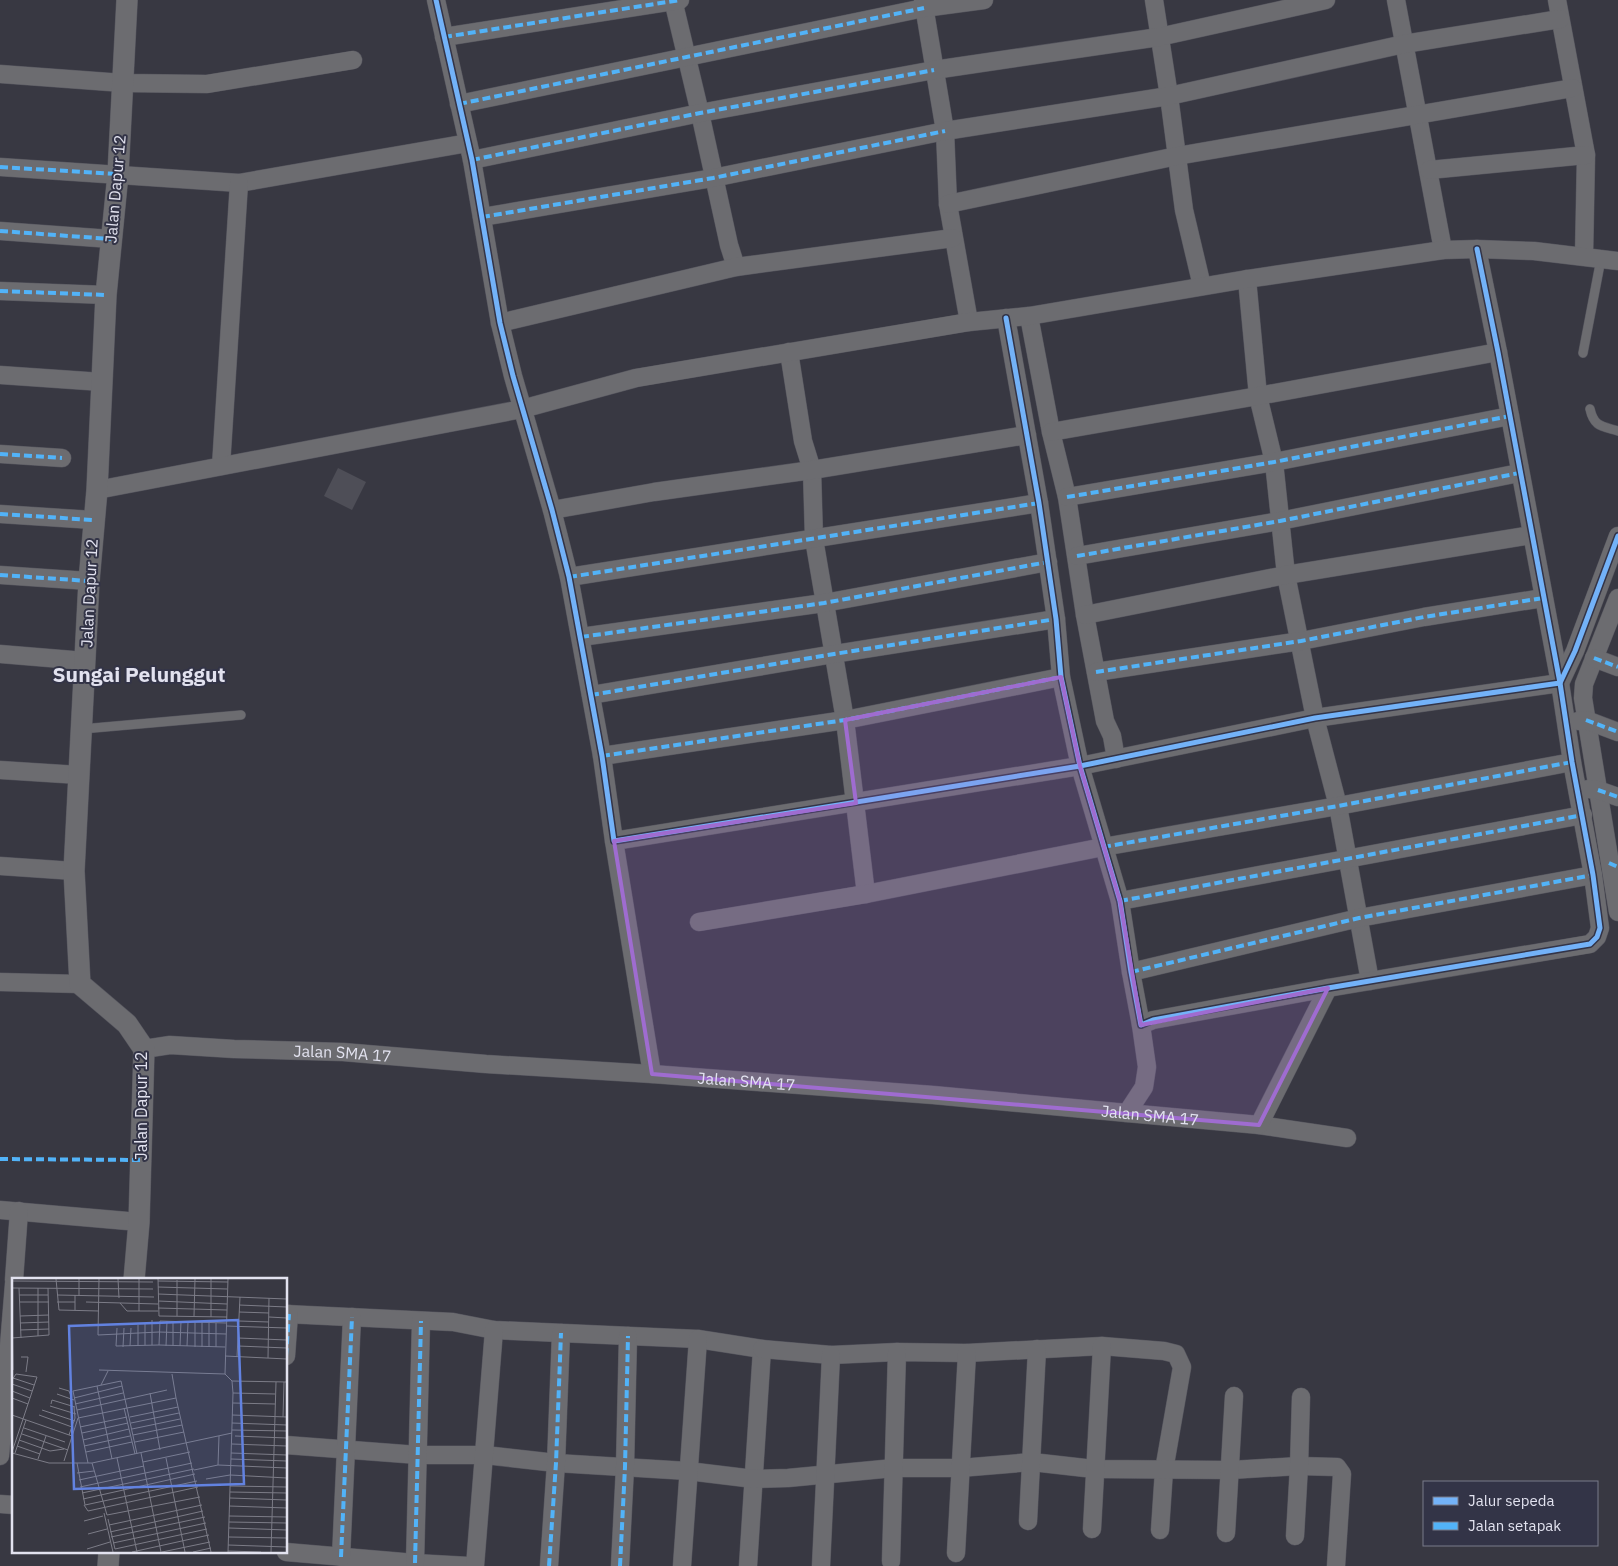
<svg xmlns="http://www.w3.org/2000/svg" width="1618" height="1566" font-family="'IBM Plex Sans',sans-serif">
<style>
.building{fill:#4e4e57}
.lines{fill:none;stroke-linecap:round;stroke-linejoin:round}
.service-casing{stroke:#54545d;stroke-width:10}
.minor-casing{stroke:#54545d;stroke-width:19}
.tertiary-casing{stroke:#54545d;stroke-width:22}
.service{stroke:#6c6c70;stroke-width:9}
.minor{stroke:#6c6c70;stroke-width:18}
.tertiary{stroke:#6c6c70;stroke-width:21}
.quiet{stroke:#52b3f8;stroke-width:4;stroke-dasharray:8 4;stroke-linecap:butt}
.cycleway-casing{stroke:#333447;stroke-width:8}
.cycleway{stroke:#73b2f8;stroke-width:5}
.marked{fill:#9f6cd0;fill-opacity:0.2;stroke:#9f6cd0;stroke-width:4;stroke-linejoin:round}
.labels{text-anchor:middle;stroke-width:4;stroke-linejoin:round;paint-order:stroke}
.street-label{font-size:16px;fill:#e2e2ef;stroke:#333447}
.district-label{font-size:21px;font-weight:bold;fill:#e2e2ef;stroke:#333447}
.inset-road{fill:none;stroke:#7c7c87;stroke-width:1}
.view{fill:#6282e0;fill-opacity:0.15;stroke:#6282e0;stroke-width:2.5}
.inset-edge{fill:none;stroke:#e2e2ef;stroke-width:2.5}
</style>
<rect width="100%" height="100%" fill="#383842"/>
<!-- building -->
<polygon class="building" points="338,468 366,482 352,510 324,496"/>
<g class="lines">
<defs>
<g id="service">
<polyline points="1583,353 1601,259"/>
<path d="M1590 409C1594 427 1602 426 1618 431"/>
<polyline points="82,729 241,715"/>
</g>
<g id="minor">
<polyline points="436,0 472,160 500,323 513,376 552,510 569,577 602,756 614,841 1080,766 1315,718 1560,683 1575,651 1618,536"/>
<polyline points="673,0 700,113 729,245 736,267"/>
<polyline points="923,0 945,131 948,204 969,322"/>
<polyline points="1154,0 1169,96 1184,210 1202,286"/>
<polyline points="1396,0 1443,250"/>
<polyline points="1557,0 1586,155 1584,256"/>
<polyline points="444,37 680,0"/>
<polyline points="0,74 123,83 207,84 353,60"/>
<polyline points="459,104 924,8 984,0"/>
<polyline points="472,160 700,113 934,70 1159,37 1326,0"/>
<polyline points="0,167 239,183 468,143"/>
<polyline points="1429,170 1586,155"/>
<polyline points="948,204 1177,156 1573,88"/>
<polyline points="482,217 713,178 945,131 1169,96 1404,44 1560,19"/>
<polyline points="0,231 111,239"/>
<polyline points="1247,279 1258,396 1274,462 1286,575 1315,718 1338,806 1370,981"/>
<polyline points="0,291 106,295"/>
<polyline points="1029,316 1051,432 1067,497 1085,615 1105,721 1112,736 1116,759"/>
<polyline points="1006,318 1039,503 1056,619 1061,677 1080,766 1120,901 1131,972 1141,1025 1153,1020 1328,988 1590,944 1597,937 1600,928 1593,875 1572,762 1560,683 1498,352 1477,249"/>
<polyline points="500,323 736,267 953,238"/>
<polyline points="789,352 803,441 812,470 814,539 845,720 866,894"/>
<polyline points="0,375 102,382"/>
<polyline points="1051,432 1258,396 1498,352"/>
<polyline points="0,454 62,458"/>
<polyline points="221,466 239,183"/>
<polyline points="97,490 522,409 636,378 969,322 1029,316 1247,279 1443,250 1477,249 1534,251 1618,261"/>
<polyline points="1067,497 1274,462 1510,416"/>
<polyline points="552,510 654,492 812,470 1027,435"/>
<polyline points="0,514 93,520"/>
<polyline points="1077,556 1280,521 1519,473"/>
<polyline points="0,575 89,581"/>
<polyline points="569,577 1039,503"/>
<polyline points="1618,598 1584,684 1583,698 1618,912"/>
<polyline points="1085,615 1286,575 1532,535"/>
<polyline points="581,637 824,603 1048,562"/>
<polyline points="0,654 85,661"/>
<polyline points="1594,658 1618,667"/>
<polyline points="1096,672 1301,641 1424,617 1543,598"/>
<polyline points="591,695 834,654 1056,619"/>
<polyline points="1578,721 1586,720 1618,732"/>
<polyline points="602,756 845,720 1061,677"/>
<polyline points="0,770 79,775"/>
<polyline points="1588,789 1598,790 1618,797"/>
<polyline points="614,841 652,1074"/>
<polyline points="0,866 74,871"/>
<polyline points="1120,901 1583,815"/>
<polyline points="699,922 866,894 1103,847 1338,806 1572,762"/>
<polyline points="1131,972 1359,918 1593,875"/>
<polyline points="0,982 80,984"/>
<path id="s1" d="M144 1049 170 1045 234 1049 343 1052 486 1064 652 1074 933 1095 1127 1113 1259 1125 1347 1138"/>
<polyline points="1127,1113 1144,1087 1147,1067 1141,1025"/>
<polyline points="1259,1125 1328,988"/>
<polyline points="0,1210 139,1222"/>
<polyline points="14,1280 19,1211"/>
<polyline points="286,1314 453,1322 494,1330 698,1339 762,1349 748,1566"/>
<polyline points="762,1349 831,1355 897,1352 967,1353 1102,1346 1164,1351 1176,1354 1182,1367 1164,1470 1160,1530"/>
<polyline points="286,1356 289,1314"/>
<polyline points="286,1445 418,1455 485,1455 556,1463 688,1471 754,1479 788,1478 894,1468 960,1468 1032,1462 1094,1469 1231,1470 1299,1466 1337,1467 1342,1474 1336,1566"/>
<polyline points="0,1456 14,1284"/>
<polyline points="0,1504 14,1505"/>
<polyline points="1028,1521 1037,1349"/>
<polyline points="1092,1529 1102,1346"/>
<polyline points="1226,1533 1234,1396"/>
<polyline points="1295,1536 1299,1466 1301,1397"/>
<polyline points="286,1552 415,1563 469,1566"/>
<polyline points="956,1553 967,1353"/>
<polyline points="341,1557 352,1317"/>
<polyline points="891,1561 897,1352"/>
<polyline points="415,1563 421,1321"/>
<polyline points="475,1566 494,1330"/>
<polyline points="549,1566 556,1463 561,1333"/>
<polyline points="620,1566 625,1467 628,1336"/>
<polyline points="682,1566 698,1339"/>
<polyline points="821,1566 831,1355"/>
</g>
<g id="tertiary">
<polyline points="127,0 118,174 106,295 97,490 89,581 74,871 80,984 127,1024 144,1049 139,1222 134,1280"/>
<polyline points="108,1566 109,1552"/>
</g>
</defs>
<!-- service casing -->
<use href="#service" class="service-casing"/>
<!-- minor casing -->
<use href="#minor" class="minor-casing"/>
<!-- tertiary casing -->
<use href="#tertiary" class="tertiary-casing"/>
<!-- service -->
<use href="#service" class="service"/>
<!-- minor -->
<use href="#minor" class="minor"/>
<!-- tertiary -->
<use href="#tertiary" class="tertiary"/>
<!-- quiet -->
<g class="quiet">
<polyline points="444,37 680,0"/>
<polyline points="459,104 924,8"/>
<polyline points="472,160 700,113 934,70"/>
<polyline points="0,167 118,174"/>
<polyline points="482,217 713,178 945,131"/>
<polyline points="0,231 111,239"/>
<polyline points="0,291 106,295"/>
<polyline points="0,454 62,458"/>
<polyline points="1067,497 1274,462 1510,416"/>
<polyline points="0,514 93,520"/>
<polyline points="1077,556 1280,521 1519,473"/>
<polyline points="0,575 89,581"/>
<polyline points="569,577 1039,503"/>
<polyline points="581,637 824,603 1048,562"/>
<polyline points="1594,658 1618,667"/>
<polyline points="1096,672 1301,641 1424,617 1543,598"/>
<polyline points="591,695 834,654 1056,619"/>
<polyline points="1586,720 1618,732"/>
<polyline points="602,756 845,720 1061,677"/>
<polyline points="1598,790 1618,797"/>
<polyline points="1103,847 1338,806 1572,762"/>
<polyline points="1609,863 1618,867"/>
<polyline points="1120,901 1583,815"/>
<polyline points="1131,972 1359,918 1593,875"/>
<polyline points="0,1159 141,1160"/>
<polyline points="286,1356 289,1314"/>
<polyline points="341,1557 352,1317"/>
<polyline points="415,1563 421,1321"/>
<polyline points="549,1566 556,1463 561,1333"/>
<polyline points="620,1566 625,1467 628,1336"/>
</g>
<defs>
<g id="cycleway">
<polyline points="436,0 472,160 500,323 513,376 552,510 569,577 602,756 614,841 1080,766 1315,718 1560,683 1575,651 1618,536"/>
<polyline points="1006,318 1039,503 1056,619 1061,677 1080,766 1120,901 1131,972 1141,1025 1153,1020 1328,988 1590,944 1597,937 1600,928 1593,875 1572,762 1560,683 1498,352 1477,249"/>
</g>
</defs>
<!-- cycleway casing -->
<use href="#cycleway" class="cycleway-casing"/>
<!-- cycleway -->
<use href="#cycleway" class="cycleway"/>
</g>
<!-- marked area -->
<path class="marked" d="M1061 677 1080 766 1120 901 1141 1025 1328 988 1259 1125 652 1074 614 841 856 803 845 720Z"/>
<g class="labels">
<!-- street labels -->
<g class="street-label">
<text transform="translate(115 189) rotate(-85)" y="6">Jalan Dapur 12</text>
<text transform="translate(89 593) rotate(-87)" y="6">Jalan Dapur 12</text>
<text dy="6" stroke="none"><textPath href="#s1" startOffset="199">Jalan SMA 17</textPath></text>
<text dy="6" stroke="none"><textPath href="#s1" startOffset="604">Jalan SMA 17</textPath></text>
<text transform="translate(141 1106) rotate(-90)" y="6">Jalan Dapur 12</text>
<text dy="6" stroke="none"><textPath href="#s1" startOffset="1009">Jalan SMA 17</textPath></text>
</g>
<!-- district labels -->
<g class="district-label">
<text x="139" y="682">Sungai Pelunggut</text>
</g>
</g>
<!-- overview -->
<g transform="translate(12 1278)">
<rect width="275" height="275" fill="#383842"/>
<path class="inset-road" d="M44 1 47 32 87 33M67 1V18M87 1 86 57 147 54 214 56M106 1 107 20M127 1V33M146 1 147 38 215 39M199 1V39M216 1 213 96 220 103 221 115 216 274M0 3 141 4M146 3 216 4M146 9 215 11M0 10 141 11M7 10 9 60M146 16 275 21M7 17H36M45 17 142 19M0 20 1 92M146 23 215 26M8 24H37M45 24H63M74 24 146 26M108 25 115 33H146M227 27 275 29M146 30 215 32M63 32V17M227 34 257 35M8 38 37 37M165 38V2M182 38 183 1M257 39 275 40M227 43 257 44M183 44V69M8 45 37 44M133 46V67M214 48 275 50M105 50 104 68 147 67M8 52 37 51M26 58V10M0 60 37 57 36 10M226 60 275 62M140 67V42M118 68 119 50M126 68V47M154 68 155 43M161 68V43M168 68 169 43M175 68 176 44M226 68 275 70M111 69 112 50M190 69V44M197 69V44M204 69V45M213 69 147 67 148 43 214 45M213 78 275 81M9 79H16L14 94M225 79 228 19M256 80 257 20M87 92 213 96M160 96 164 120M1 100 22 107M0 102 4 96 25 99 0 174M220 103 275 104M0 106 20 113M89 107 96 93M85 108 100 181M47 110 57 113 59 118M0 113 18 120M138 115 148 172M221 115 263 116M45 116 62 122M0 120 16 126M62 120 110 108M221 125 263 126M39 126 40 122 63 129M63 126 111 115M38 128 64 136M112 130 123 176M30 132 63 143M65 132 155 112M0 137 60 158M27 137 60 149M220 137 275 139M118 139 166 129M271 139 272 104M119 145 167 135M220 145 275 147M68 149 115 139M12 150 53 164M120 151 168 141M220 152 275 153M70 155 116 145M10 156 56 172M57 157 63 140 62 129M121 157 170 147M223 158 275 160M7 162 38 173 52 171M71 162 117 151M123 164 172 154M220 166 275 168M5 168 28 176M72 168 118 158M74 174 120 164M0 175 37 185H80L220 155M3 175 14 142M129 175 149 274M219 175 275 177M105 180 125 274M154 180 173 274M26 181 34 158M219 181 275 183M52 183 66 140 164 120 199 274M131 184 178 174M65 185 73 227 185 203M76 185 61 113 109 103 125 176M80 185 95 237 188 219M206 187 207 158M182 192 206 187 275 190M65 195 82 193M194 201 218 197 275 200M67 202 132 188M218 208 275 209M68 209 180 185M218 214 275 215M70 215 182 191M218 220 275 222M71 221 183 196M72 227 76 233 186 209M217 228 275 230M92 235 101 274M217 238 275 239M96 241 103 271 195 251M72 243 91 238M217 244 275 245M97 247 190 227M217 250 275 252M98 254 191 233M76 256 95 251M99 259 193 239M217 259 275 260M101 265 194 245M216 267 275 269M75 271 98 264M216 273 249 274M120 274 197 257M150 274 198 264M181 274 199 270M259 274 264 104"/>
<path class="view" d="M226 42 232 206 62 211 57 48Z"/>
<rect width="275" height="275" class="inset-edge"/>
</g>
<!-- legend -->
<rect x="1423" y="1481" width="175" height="65" fill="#333447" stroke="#797a8a"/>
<rect x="1433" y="1497" width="25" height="8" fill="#73b2f8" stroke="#797a8a"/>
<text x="1468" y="1506" font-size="15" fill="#e2e2ef">Jalur sepeda</text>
<rect x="1433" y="1522" width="25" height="8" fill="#52b3f8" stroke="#797a8a"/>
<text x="1468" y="1531" font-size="15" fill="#e2e2ef">Jalan setapak</text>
</svg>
